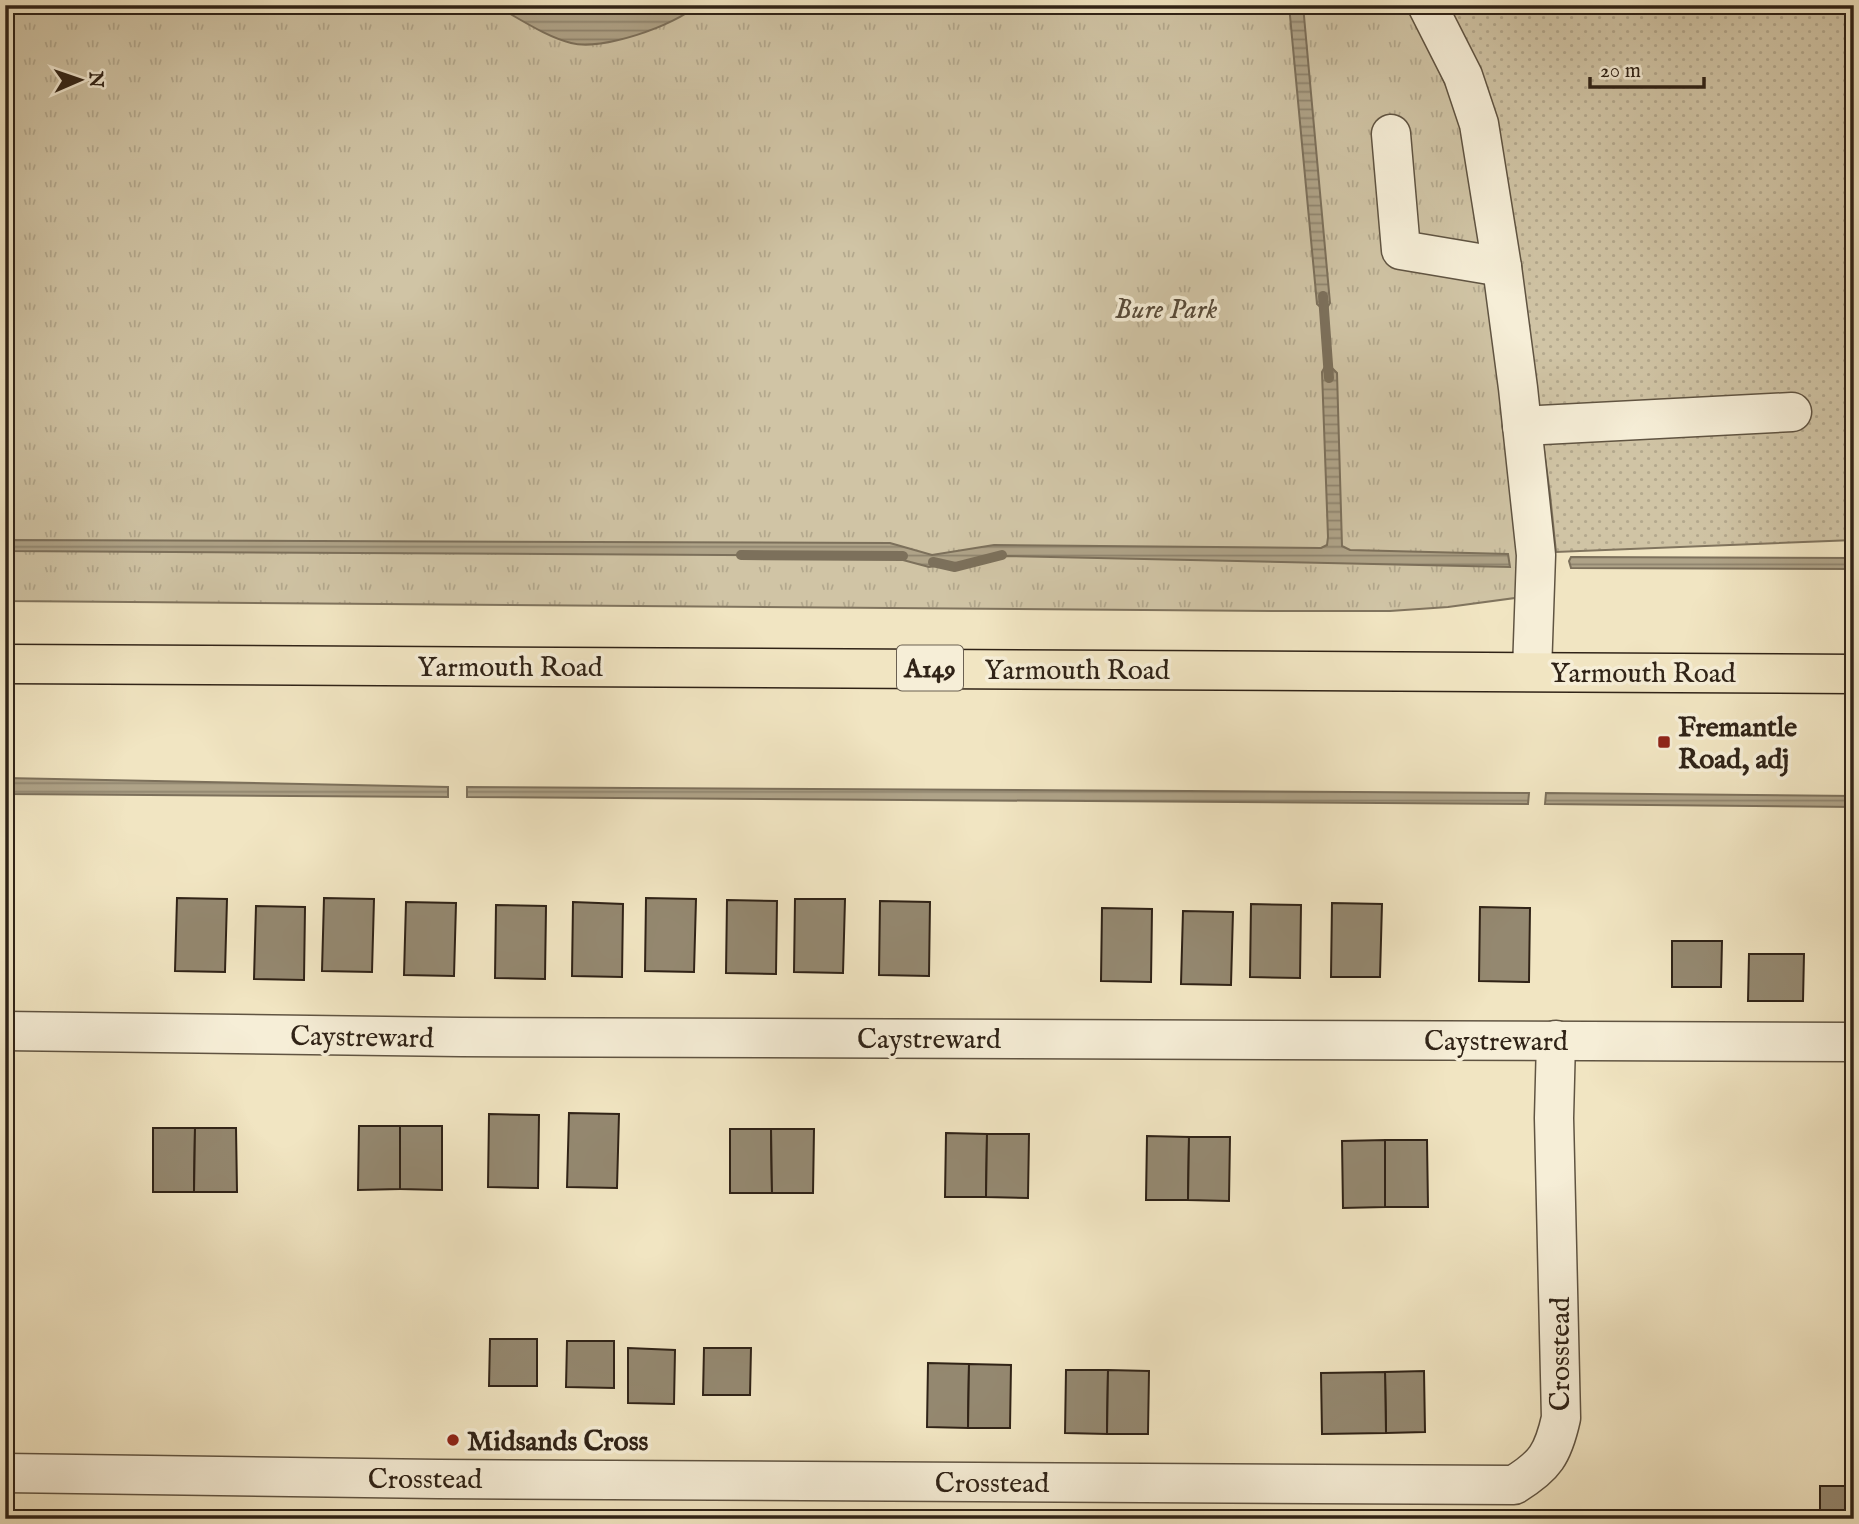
<svg xmlns="http://www.w3.org/2000/svg" width="1859" height="1524" font-family="'IM FELL English',serif">
<style>
.grass{fill:url(#grass-dots);stroke:#80745e;stroke-width:2}
.park{fill:url(#park-tufts);stroke:#80745e;stroke-width:2}
.water{fill:url(#water-rules);stroke:#7c705b;stroke-width:2}
.lines{fill:none;stroke-linecap:round;stroke-linejoin:round}
.stream{stroke:#7c705b;stroke-width:10}
.building{fill:#948870;stroke:#302317;stroke-width:2}
.minor-casing{stroke:#605442;stroke-width:41}
.major-casing{stroke:#302317;stroke-width:41}
.minor{stroke:#f6eed7;stroke-width:38}
.major{stroke:#f1e5c2;stroke-width:38}
.poi-dot{fill:#8f2418;stroke:#f6eed7;stroke-width:2.5}
.labels{text-anchor:middle;stroke-width:7;stroke-linejoin:round;paint-order:stroke}
.shield{fill:#f6eed7;stroke:#6b6051;stroke-width:2}
.shield-label{font-size:26px;font-weight:bold;fill:#302317}
.park-label{font-size:28px;font-style:italic;fill:#584b3a;stroke:#f6eed7}
.street-label{font-size:28px;fill:#302317;stroke:#f6eed7}
.poi-label{font-size:28px;font-weight:bold;fill:#302317;stroke:#f6eed7;text-anchor:start}
</style>
<defs>
<pattern id="grass-dots" width="8" height="8" patternUnits="userSpaceOnUse" patternTransform="scale(1.75)"><rect width="8" height="8" fill="#d0c4a5"/><path d="M2 2h.1M6 6h.1" fill="none" stroke="#b3a88d" stroke-width="1.8" stroke-linecap="round"/></pattern>
<pattern id="park-tufts" width="24" height="20" patternUnits="userSpaceOnUse" patternTransform="scale(1.75)"><rect width="24" height="20" fill="#d0c4a5"/><path d="M3 7l-1-3M5 7V3M7 7l1-3M15 17l-1-3M17 17v-4M19 17l1-3" fill="none" stroke="#b3a88d"/></pattern>
<pattern id="water-rules" width="6" height="5" patternUnits="userSpaceOnUse" patternTransform="scale(1.75)"><rect width="6" height="5" fill="#afa388"/><path d="M0 2.5h6" fill="none" stroke="#8f846e"/></pattern>
</defs>
<rect width="100%" height="100%" fill="#f1e5c2"/>
<filter id="stains"><feTurbulence type="fractalNoise" baseFrequency=".00286" numOctaves="4"/><feColorMatrix values="0 0 0 0 .2 0 0 0 0 .09 0 0 0 0 .02 0 0 0 .5 -.17"/></filter>
<radialGradient id="worn" r=".72"><stop offset=".6" stop-color="#630" stop-opacity="0"/><stop offset="1" stop-color="#630" stop-opacity=".3"/></radialGradient>
<!-- grass -->
<polygon class="grass" points="1442,5 1854,5 1854,540 1556,552 1550,494 1523,297"/>
<!-- park -->
<polygon class="park" points="5,5 1406,5 1415,18 1465,127 1524,557 1522,597 1448,607 1390,611 1281,611 5,601"/>
<!-- water -->
<g class="water">
<path d="M494 5H697C675 26 601 51 571 43 544 36 519 18 494 5Z"/>
<polygon points="1289,5 1303,5 1330,303 1325,311 1317,304"/>
<polygon points="1327,363 1337,373 1342,546 1350,550 1508,554 1510,567 1007,556 929,567 888,556 5,551 5,540 890,543 932,555 994,545 1321,548 1327,545 1328,537 1322,372"/>
<polygon points="1571,557 1854,558 1854,569 1571,568 1569,561"/>
<polygon points="5,778 448,787 448,797 5,794"/>
<polygon points="467,787 1529,793 1528,804 467,797"/>
<polygon points="1546,793 1854,796 1854,807 1545,804"/>
</g>
<g class="lines">
<!-- stream -->
<g class="stream">
<polyline points="1323,296 1329,378"/>
<polyline points="741,555 903,556"/>
<polyline points="933,562 955,567 1002,555"/>
</g>
</g>
<!-- building -->
<g class="building">
<polygon points="177,898 227,899 225,972 175,971"/>
<polygon points="324,898 374,899 372,972 322,971"/>
<polygon points="646,898 696,899 694,972 645,971"/>
<polygon points="795,899 845,899 843,973 794,972"/>
<polygon points="727,900 777,901 776,974 726,973"/>
<polygon points="880,901 930,902 929,976 879,975"/>
<polygon points="406,902 456,903 454,976 404,975"/>
<polygon points="573,902 623,904 622,977 572,976"/>
<polygon points="1332,903 1382,904 1380,977 1331,977"/>
<polygon points="1251,904 1301,905 1300,978 1250,977"/>
<polygon points="496,905 546,906 545,979 495,978"/>
<polygon points="256,906 305,907 304,980 254,979"/>
<polygon points="1480,907 1530,908 1529,982 1479,981"/>
<polygon points="1102,908 1152,909 1151,982 1101,981"/>
<polygon points="1183,911 1233,912 1231,985 1181,984"/>
<polygon points="1672,941 1722,941 1721,987 1672,987"/>
<polygon points="1749,954 1804,954 1803,1001 1748,1001"/>
<polygon points="569,1113 619,1114 617,1188 567,1187"/>
<polygon points="489,1114 539,1115 538,1188 488,1187"/>
<polygon points="359,1126 400,1126 400,1189 358,1190"/>
<polygon points="400,1126 442,1126 442,1190 400,1189"/>
<polygon points="153,1128 195,1128 194,1192 153,1192"/>
<polygon points="195,1128 236,1128 237,1192 194,1192"/>
<polygon points="730,1129 771,1129 772,1193 730,1193"/>
<polygon points="771,1129 814,1129 813,1193 772,1193"/>
<polygon points="946,1133 987,1134 986,1197 945,1197"/>
<polygon points="987,1134 1029,1134 1028,1198 986,1197"/>
<polygon points="1147,1136 1189,1137 1188,1200 1146,1200"/>
<polygon points="1189,1137 1230,1137 1229,1201 1188,1200"/>
<polygon points="1385,1140 1427,1140 1428,1207 1385,1207"/>
<polygon points="1385,1140 1385,1207 1343,1208 1342,1141"/>
<polygon points="490,1339 537,1339 537,1386 489,1386"/>
<polygon points="567,1341 614,1341 614,1388 566,1387"/>
<polygon points="628,1348 675,1350 674,1404 628,1403"/>
<polygon points="704,1348 751,1348 750,1395 703,1395"/>
<polygon points="928,1363 969,1364 968,1428 927,1427"/>
<polygon points="969,1364 1011,1365 1010,1428 968,1428"/>
<polygon points="1066,1370 1108,1370 1107,1434 1065,1433"/>
<polygon points="1108,1370 1149,1371 1148,1434 1107,1434"/>
<polygon points="1424,1371 1425,1432 1386,1433 1385,1372"/>
<polygon points="1385,1372 1386,1433 1322,1434 1321,1373"/>
<rect x="1820" y="1486" width="34" height="33"/>
</g>
<g class="lines">
<defs>
<g id="minor">
<polyline points="1427,5 1463,76 1479,124 1502,267 1518,388 1536,555 1532,671"/>
<polyline points="1391,134 1401,250 1502,267"/>
<polyline points="1522,426 1792,412"/>
<polyline points="5,1031 461,1037 1854,1042"/>
<path d="M5 1473 438 1479 1514 1485C1545 1466 1553 1454 1561 1418L1554 1118 1556 1040"/>
</g>
<polyline id="major" points="5,664 1854,674"/>
</defs>
<!-- minor casing -->
<use href="#minor" class="minor-casing"/>
<!-- major casing -->
<use href="#major" class="major-casing"/>
<!-- minor -->
<use href="#minor" class="minor"/>
<!-- major -->
<use href="#major" class="major"/>
</g>
<!-- markers -->
<g class="poi-dot">
<rect x="1657" y="735" width="14" height="14" rx="3.5"/>
<circle cx="453" cy="1440" r="7"/>
</g>
<g class="labels">
<!-- shield labels -->
<rect class="shield" x="897" y="645.5" width="66" height="45" rx="5"/>
<g class="shield-label">
<text x="930" y="677">A149</text>
</g>
<!-- park labels -->
<g class="park-label">
<text x="1166" y="318">Bure Park</text>
</g>
<!-- street labels -->
<g class="street-label">
<text x="510" y="676">Yarmouth Road</text>
<text x="1077" y="679">Yarmouth Road</text>
<text x="1643" y="682">Yarmouth Road</text>
<text transform="translate(362 1036) rotate(1)" y="10">Caystreward</text>
<text x="929" y="1048">Caystreward</text>
<text x="1496" y="1050">Caystreward</text>
<text transform="translate(1559 1354) rotate(-90)" y="10">Crosstead</text>
<text x="425" y="1488">Crosstead</text>
<text x="992" y="1492">Crosstead</text>
</g>
<!-- poi labels -->
<g class="poi-label">
<text x="1678" y="736">Fremantle<tspan x="1678" dy="32">Road, adj</tspan></text>
<text x="467" y="1450">Midsands Cross</text>
</g>
</g>
<!-- margin -->
<rect width="1859" height="1524" fill="none" stroke="#f1e5c2" stroke-width="28"/>
<rect x="7" y="7" width="1845" height="1510" fill="none" stroke="#302317" stroke-width="3.5"/>
<rect x="14" y="14" width="1831" height="1496" fill="none" stroke="#302317" stroke-width="2"/>
<!-- north arrow -->
<g transform="translate(80 80) rotate(88)" stroke="#f6eed7" stroke-width="5" paint-order="stroke">
<path d="M0-5L12 26L0 18L-12 26Z" fill="#302317"/>
<text y="-10" font-size="19" font-weight="bold" text-anchor="middle" fill="#302317">N</text>
</g>
<!-- scale -->
<path d="M1590 77v10h114v-10" fill="none" stroke="#302317" stroke-width="3.5"/>
<text x="1600" y="77" font-size="21" fill="#302317" stroke="#f6eed7" stroke-width="5" paint-order="stroke">20 m</text>
<rect width="100%" height="100%" filter="url(#stains)"/>
<rect width="100%" height="100%" fill="url(#worn)"/>
</svg>
